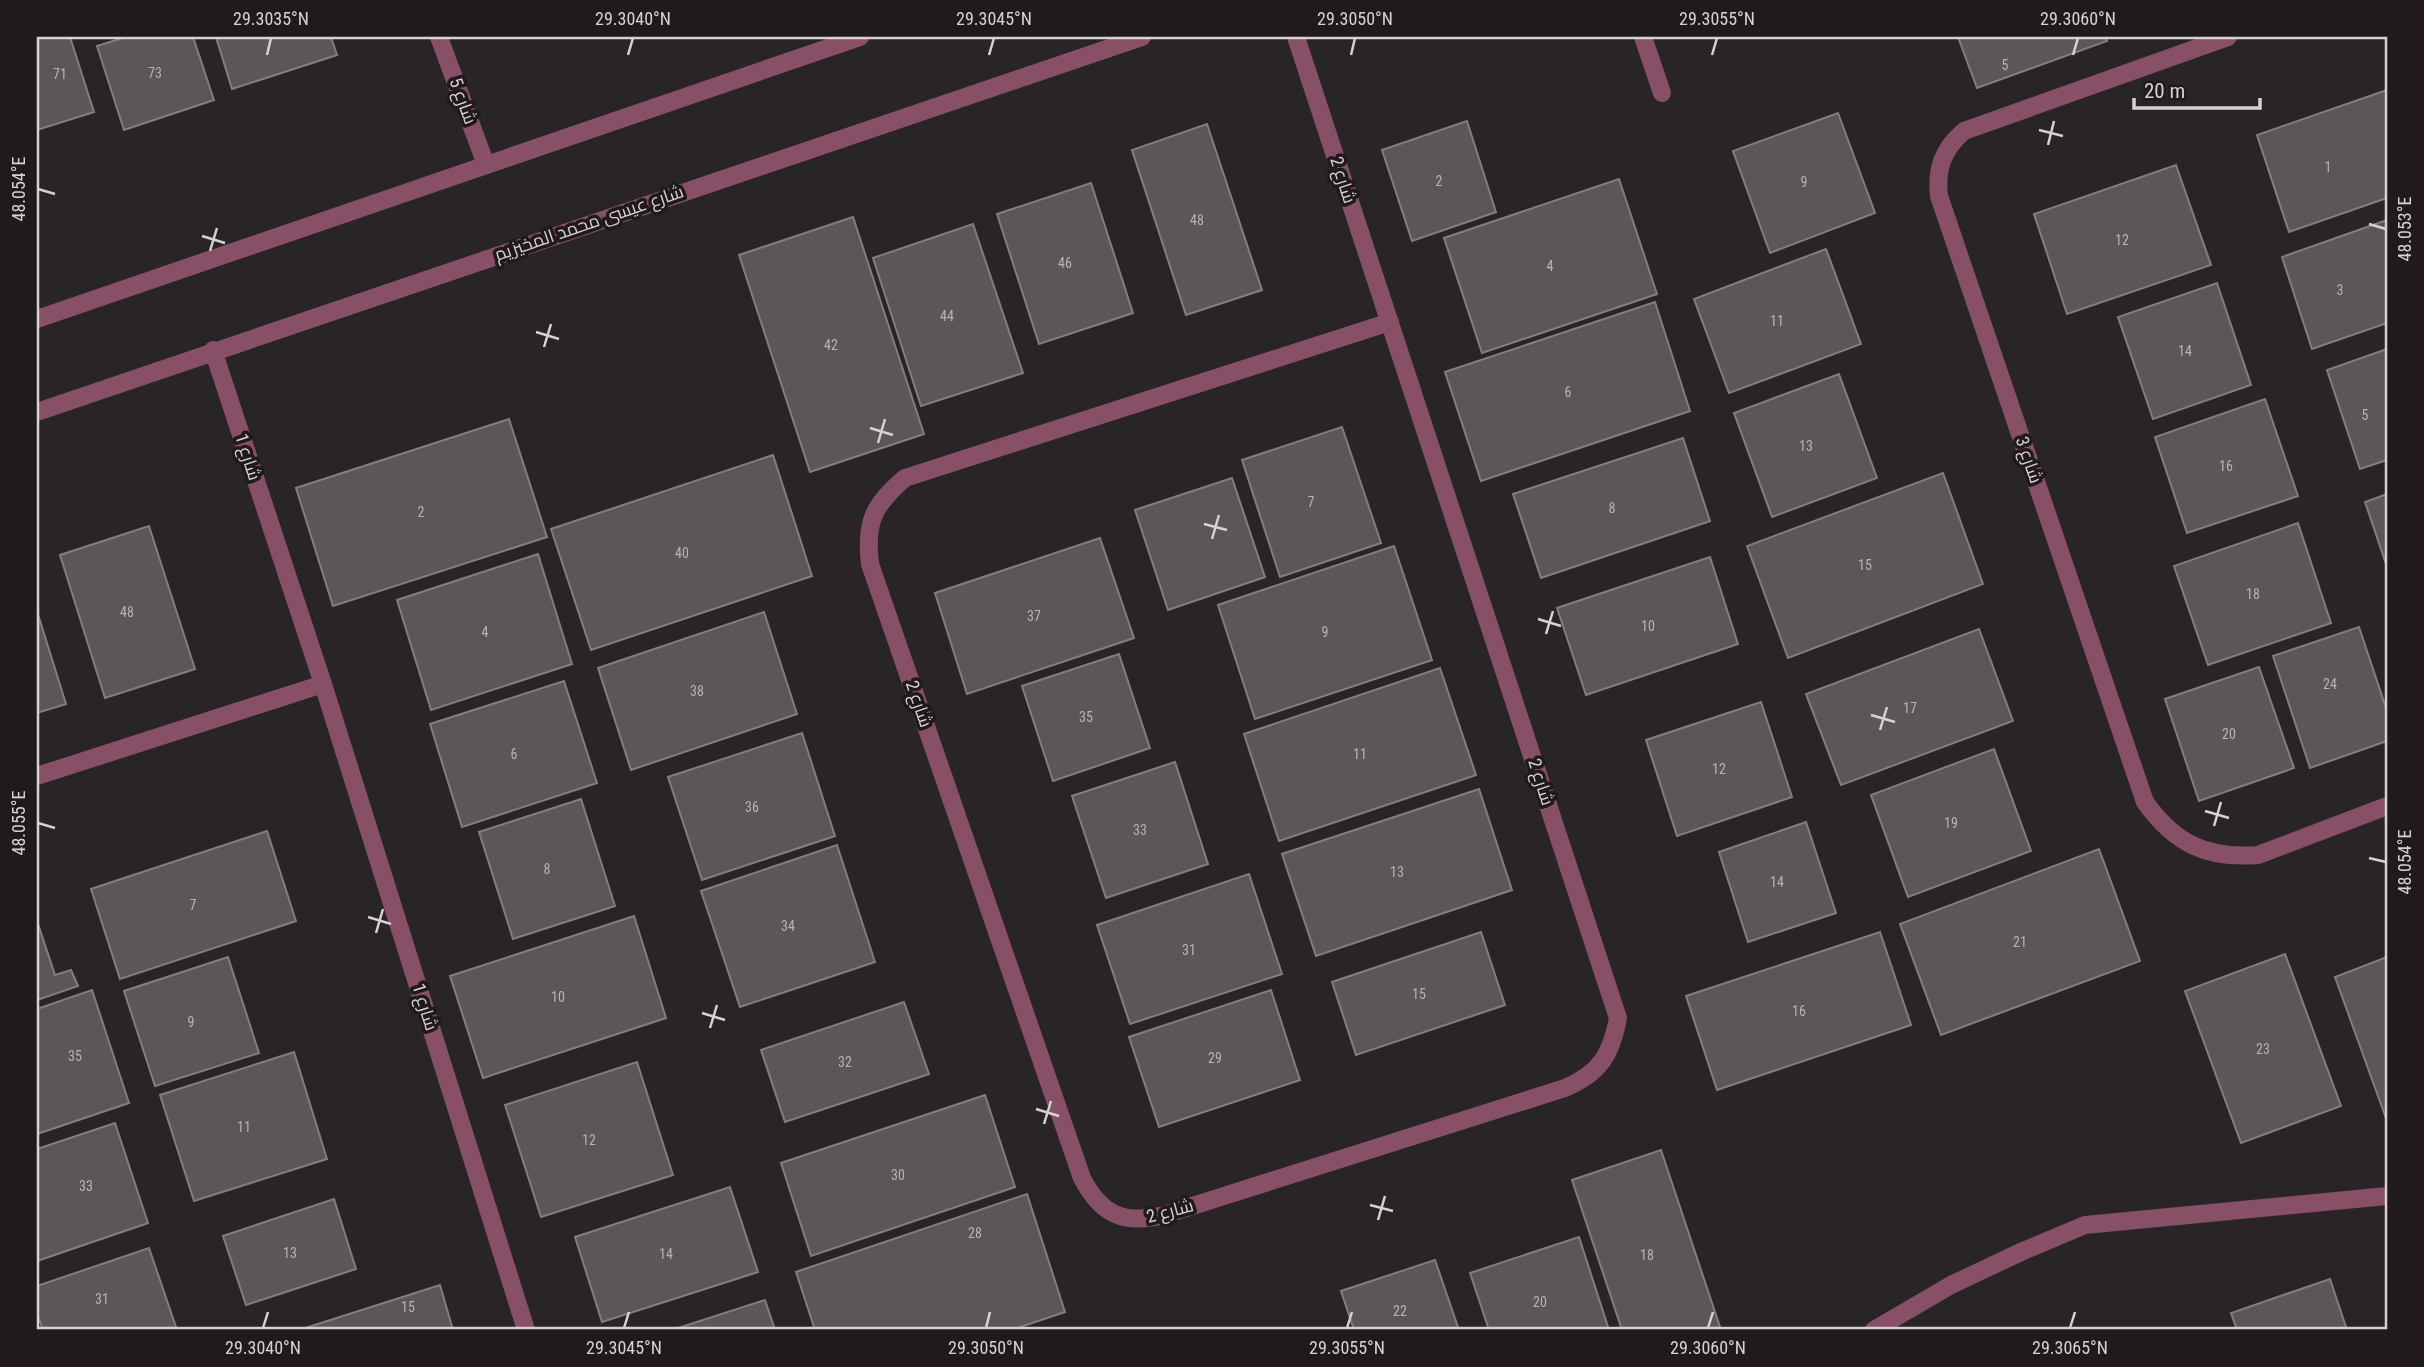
<svg xmlns="http://www.w3.org/2000/svg" width="2424" height="1367" font-family="'Roboto Condensed',Cairo,sans-serif">
<style>
.building{fill:#5c5658;stroke:#837d7f;stroke-width:2}
.lines{fill:none;stroke-linecap:round;stroke-linejoin:round}
.service{stroke:#875067;stroke-width:18}
.minor{stroke:#875067;stroke-width:18}
.tertiary{stroke:#875067;stroke-width:18}
.ticks{fill:none;stroke:#d6d2d4;stroke-width:2.5}
.labels{text-anchor:middle;stroke-width:7;stroke-linejoin:round;paint-order:stroke}
.number-label{font-size:14px;fill:#b8b3b5}
.street-label{font-size:18px;fill:#d6d2d4;stroke:#201a1c}
.neatline{fill:none;stroke:#d6d2d4;stroke-width:2.5}
.ticks-label{font-size:18px;text-anchor:middle;fill:#d6d2d4}
</style>
<rect width="100%" height="100%" fill="#292426"/>
<!-- building -->
<g class="building">
<polygon points="37,37 70,37 94,112 37,130"/>
<polygon points="126,37 193,37 214,100 124,130 97,46"/>
<polygon points="216,37 331,37 337,55 232,89"/>
<polygon points="1958,37 2105,37 2107,41 1977,88"/>
<polygon points="2387,90 2387,198 2289,232 2257,135"/>
<polygon points="1838,113 1875,213 1770,253 1733,151"/>
<polygon points="1467,121 1496,212 1412,241 1382,150"/>
<polygon points="1207,124 1262,290 1186,315 1132,150"/>
<polygon points="2176,165 2211,265 2067,314 2034,214"/>
<polygon points="1619,179 1657,294 1482,353 1444,238"/>
<polygon points="1091,183 1133,313 1039,344 997,214"/>
<polygon points="853,217 924,434 810,472 739,255"/>
<polygon points="2387,220 2387,323 2312,349 2282,257"/>
<polygon points="973,224 1023,373 921,406 873,258"/>
<polygon points="1826,249 1861,344 1729,393 1694,299"/>
<polygon points="2217,283 2251,385 2153,419 2118,317"/>
<polygon points="1655,302 1690,411 1481,481 1445,372"/>
<polygon points="2387,349 2387,460 2360,469 2327,370"/>
<polygon points="1839,374 1877,478 1772,517 1734,413"/>
<polygon points="2265,399 2298,496 2187,533 2155,437"/>
<polygon points="509,419 547,537 333,606 296,488"/>
<polygon points="1342,427 1381,543 1280,577 1242,460"/>
<polygon points="1683,438 1710,521 1541,578 1513,494"/>
<polygon points="773,455 812,576 591,650 551,529"/>
<polygon points="1943,473 1983,584 1788,658 1747,546"/>
<polygon points="1232,478 1265,577 1168,610 1135,510"/>
<polygon points="2387,494 2387,567 2365,502"/>
<polygon points="2298,523 2331,623 2208,665 2174,566"/>
<polygon points="149,526 195,669 105,698 60,555"/>
<polygon points="1100,538 1134,638 967,694 935,593"/>
<polygon points="1394,546 1432,660 1255,719 1218,605"/>
<polygon points="538,554 572,664 431,710 397,600"/>
<polygon points="1710,557 1738,644 1586,695 1557,608"/>
<polygon points="37,611 66,704 37,713"/>
<polygon points="764,612 797,714 631,770 598,668"/>
<polygon points="2359,627 2387,711 2387,741 2310,768 2273,656"/>
<polygon points="1979,629 2013,721 1841,785 1806,694"/>
<polygon points="1119,654 1150,748 1053,781 1022,686"/>
<polygon points="2259,667 2294,768 2199,801 2165,699"/>
<polygon points="1440,668 1476,775 1279,841 1244,734"/>
<polygon points="564,681 597,783 462,827 430,724"/>
<polygon points="1761,702 1792,797 1677,836 1646,740"/>
<polygon points="802,733 835,836 702,880 668,777"/>
<polygon points="1994,749 2031,851 1908,897 1871,795"/>
<polygon points="1175,762 1208,864 1106,898 1072,796"/>
<polygon points="1479,789 1512,890 1316,956 1282,854"/>
<polygon points="581,799 615,906 513,939 479,832"/>
<polygon points="1806,822 1836,913 1748,942 1719,852"/>
<polygon points="267,831 296,921 120,979 91,889"/>
<polygon points="837,845 875,962 740,1007 701,891"/>
<polygon points="2099,849 2140,961 1941,1035 1900,924"/>
<polygon points="1249,874 1282,974 1130,1024 1097,925"/>
<polygon points="634,916 666,1018 483,1078 450,976"/>
<polygon points="38,924 55,975 71,970 78,986 37,1000"/>
<polygon points="1481,932 1505,1005 1356,1055 1332,982"/>
<polygon points="1880,932 1911,1025 1717,1090 1686,996"/>
<polygon points="2285,954 2341,1106 2241,1143 2185,991"/>
<polygon points="228,957 259,1053 155,1086 124,991"/>
<polygon points="2387,957 2387,1121 2335,977"/>
<polygon points="92,990 129,1103 37,1134 37,1009"/>
<polygon points="1271,990 1300,1080 1159,1127 1129,1037"/>
<polygon points="904,1002 929,1074 785,1122 761,1050"/>
<polygon points="294,1052 327,1159 194,1201 160,1095"/>
<polygon points="637,1062 673,1175 541,1217 505,1105"/>
<polygon points="985,1095 1015,1187 811,1256 781,1163"/>
<polygon points="115,1123 148,1223 37,1261 37,1149"/>
<polygon points="1661,1150 1721,1330 1622,1330 1572,1180"/>
<polygon points="730,1187 758,1272 602,1322 575,1237"/>
<polygon points="1027,1194 1065,1312 1011,1330 815,1330 796,1272"/>
<polygon points="334,1199 356,1269 246,1305 223,1236"/>
<polygon points="1579,1237 1609,1330 1489,1330 1470,1273"/>
<polygon points="149,1248 177,1330 43,1330 37,1313 37,1286"/>
<polygon points="1435,1260 1459,1330 1354,1330 1341,1291"/>
<polygon points="2330,1279 2347,1330 2237,1330 2231,1313"/>
<polygon points="440,1285 453,1330 299,1330"/>
<polygon points="765,1300 775,1330 672,1330"/>
</g>
<g class="lines">
<!-- service -->
<g class="service">
<polyline points="1643,37 1662,93"/>
<polyline points="1874,1330 1951,1285 2023,1251 2085,1225 2387,1196"/>
</g>
<!-- minor -->
<g class="minor">
<polyline points="439,37 486,165"/>
<path d="M1296 37 1618 1018C1611 1055 1600 1073 1565 1088L1164 1215C1124 1225 1101 1215 1082 1178L870 564C865 523 873 505 905 478L1390 322"/>
<path d="M2228 37 1964 131C1943 149 1936 168 1939 196L2145 802C2175 844 2207 859 2258 855L2387 806"/>
<polyline points="213,350 323,684 526,1330"/>
<polyline points="37,776 323,684"/>
</g>
<!-- tertiary -->
<g class="tertiary">
<polyline points="37,319 860,37"/>
<polyline points="37,412 1142,37"/>
</g>
</g>
<!-- ticks -->
<path class="ticks" d="M267 55 271 38M628 55 633 38M989 55 994 38M1351 55 1355 38M1712 55 1717 38M2073 55 2078 38M2039 130 2063 136M2048 145 2054 121M38 189 55 194M2369 224 2386 229M202 236 225 243M210 251 217 228M536 332 559 339M544 347 551 324M870 428 893 435M878 443 885 419M1204 524 1227 530M1212 539 1219 515M1538 619 1561 626M1546 634 1553 611M1871 715 1895 722M1880 730 1887 707M2205 811 2229 818M38 823 55 828M2214 826 2221 802M2369 858 2386 862M368 917 391 924M376 933 383 909M702 1013 725 1020M710 1028 717 1005M1036 1109 1059 1116M1044 1124 1051 1101M1370 1205 1393 1211M1378 1220 1385 1196M263 1328 268 1312M624 1328 629 1312M986 1328 990 1312M1347 1328 1352 1312M1708 1328 1713 1312M2070 1328 2075 1312"/>
<g class="labels">
<!-- number labels -->
<g class="number-label">
<text x="2005" y="70">5</text>
<text x="155" y="78">73</text>
<text x="60" y="79">71</text>
<text x="2328" y="172">1</text>
<text x="1439" y="186">2</text>
<text x="1804" y="187">9</text>
<text x="1197" y="225">48</text>
<text x="2122" y="245">12</text>
<text x="1065" y="268">46</text>
<text x="1550" y="271">4</text>
<text x="2340" y="295">3</text>
<text x="947" y="321">44</text>
<text x="1777" y="326">11</text>
<text x="831" y="350">42</text>
<text x="2185" y="356">14</text>
<text x="1568" y="397">6</text>
<text x="2365" y="420">5</text>
<text x="1806" y="451">13</text>
<text x="2226" y="471">16</text>
<text x="1311" y="507">7</text>
<text x="1612" y="513">8</text>
<text x="421" y="517">2</text>
<text x="682" y="558">40</text>
<text x="1865" y="570">15</text>
<text x="2253" y="599">18</text>
<text x="127" y="617">48</text>
<text x="1034" y="621">37</text>
<text x="1648" y="631">10</text>
<text x="485" y="637">4</text>
<text x="1325" y="637">9</text>
<text x="2330" y="689">24</text>
<text x="697" y="696">38</text>
<text x="1910" y="713">17</text>
<text x="1086" y="722">35</text>
<text x="2229" y="739">20</text>
<text x="514" y="759">6</text>
<text x="1360" y="759">11</text>
<text x="1719" y="774">12</text>
<text x="752" y="812">36</text>
<text x="1951" y="828">19</text>
<text x="1140" y="835">33</text>
<text x="547" y="874">8</text>
<text x="1397" y="877">13</text>
<text x="1777" y="887">14</text>
<text x="193" y="910">7</text>
<text x="788" y="931">34</text>
<text x="2020" y="947">21</text>
<text x="1189" y="955">31</text>
<text x="1419" y="999">15</text>
<text x="558" y="1002">10</text>
<text x="1799" y="1016">16</text>
<text x="191" y="1027">9</text>
<text x="2263" y="1054">23</text>
<text x="75" y="1061">35</text>
<text x="1215" y="1063">29</text>
<text x="845" y="1067">32</text>
<text x="244" y="1132">11</text>
<text x="589" y="1145">12</text>
<text x="898" y="1180">30</text>
<text x="86" y="1191">33</text>
<text x="975" y="1238">28</text>
<text x="290" y="1258">13</text>
<text x="666" y="1259">14</text>
<text x="1647" y="1260">18</text>
<text x="102" y="1304">31</text>
<text x="1540" y="1307">20</text>
<text x="408" y="1312">15</text>
<text x="1400" y="1316">22</text>
</g>
<!-- street labels -->
<g class="street-label">
<text transform="translate(463 101) rotate(70)" y="6">شارع 5</text>
<text transform="translate(1343 180) rotate(72)" y="6">شارع 2</text>
<text transform="translate(589 223) rotate(-19)" y="6">شارع عيسى محمد المخيزيم</text>
<text transform="translate(248 457) rotate(72)" y="6">شارع 1</text>
<text transform="translate(2029 460) rotate(71)" y="6">شارع 3</text>
<text transform="translate(919 704) rotate(71)" y="6">شارع 2</text>
<text transform="translate(1541 782) rotate(72)" y="6">شارع 2</text>
<text transform="translate(425 1007) rotate(73)" y="6">شارع 1</text>
<text transform="translate(1170 1211) rotate(-15)" y="6">شارع 2</text>
</g>
</g>
<!-- border -->
<rect width="2424" height="1367" fill="none" stroke="#201a1c" stroke-width="77"/>
<!-- scale -->
<path d="M2134 98v10h126v-10" fill="none" stroke="#d6d2d4" stroke-width="3.5"/>
<text x="2144" y="98" font-size="21" fill="#d6d2d4" stroke="#201a1c" stroke-width="5" paint-order="stroke">20 m</text>
<rect x="38" y="38" width="2348" height="1290" class="neatline"/>
<g class="ticks-label">
<text x="271" y="25">29.3035°N</text>
<text x="633" y="25">29.3040°N</text>
<text x="994" y="25">29.3045°N</text>
<text x="1355" y="25">29.3050°N</text>
<text x="1717" y="25">29.3055°N</text>
<text x="2078" y="25">29.3060°N</text>
<text transform="translate(19 189) rotate(-90)" y="6">48.054°E</text>
<text transform="translate(2405 229) rotate(-90)" y="6">48.053°E</text>
<text transform="translate(19 823) rotate(-90)" y="6">48.055°E</text>
<text transform="translate(2405 862) rotate(-90)" y="6">48.054°E</text>
<text x="263" y="1354">29.3040°N</text>
<text x="624" y="1354">29.3045°N</text>
<text x="986" y="1354">29.3050°N</text>
<text x="1347" y="1354">29.3055°N</text>
<text x="1708" y="1354">29.3060°N</text>
<text x="2070" y="1354">29.3065°N</text>
</g>
</svg>
